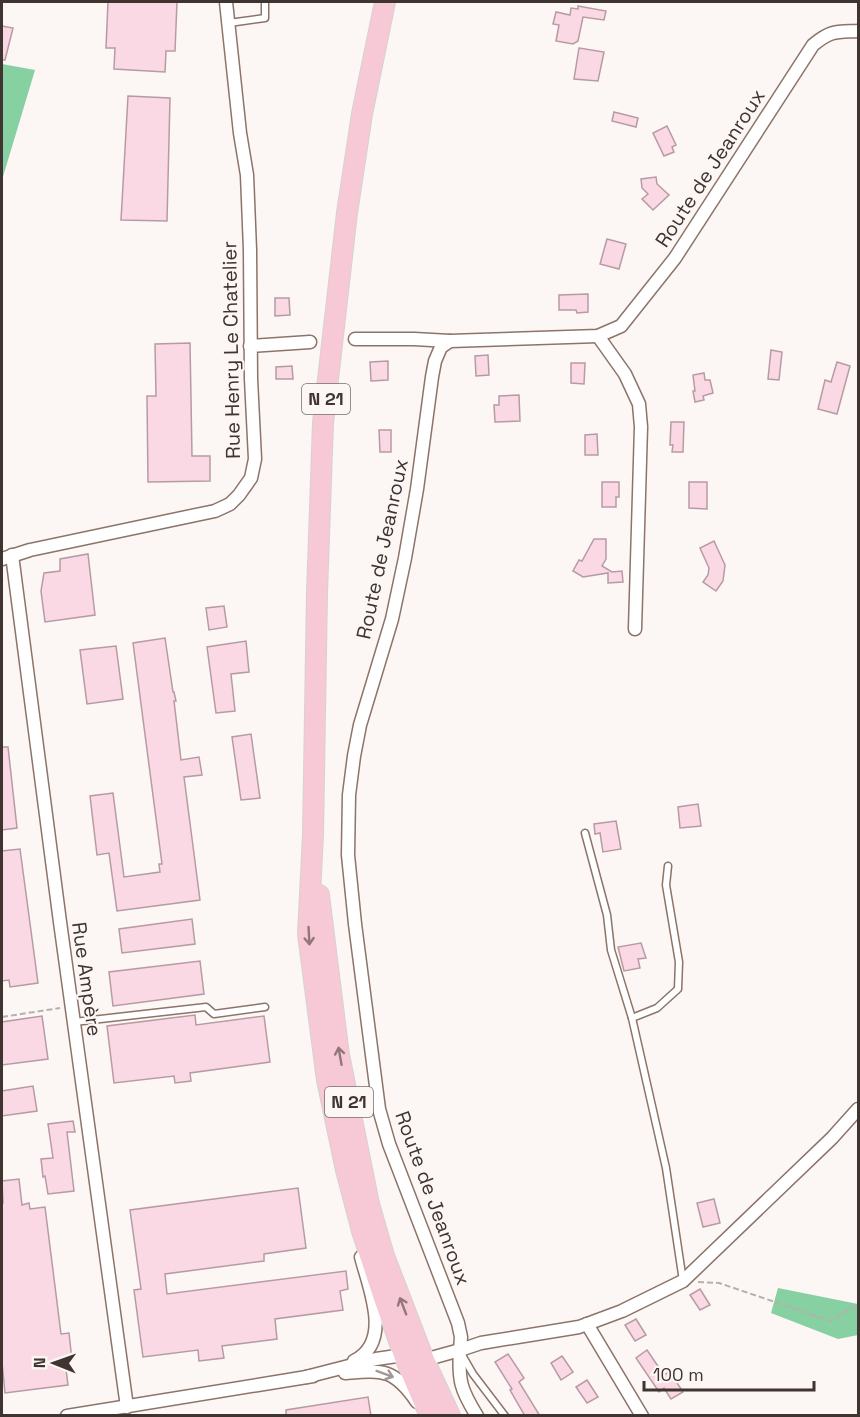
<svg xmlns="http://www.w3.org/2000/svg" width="860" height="1417" font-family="'Space Grotesk',sans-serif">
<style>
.forest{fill:#86d0a2}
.building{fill:#fad9e4;stroke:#b79ba4;stroke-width:1.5}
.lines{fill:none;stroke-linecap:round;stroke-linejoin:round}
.service-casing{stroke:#8c7468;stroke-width:9}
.minor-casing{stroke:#8c7468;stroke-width:15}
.primary-casing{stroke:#d5d2d1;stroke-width:22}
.path{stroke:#b7b0ac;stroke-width:2;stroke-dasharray:6 3;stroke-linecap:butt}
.service{stroke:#fff;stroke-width:6}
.minor{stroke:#fff;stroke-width:12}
.primary{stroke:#f7c9d6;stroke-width:20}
.oneway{stroke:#92777a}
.oneway2{stroke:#9f9a97}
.labels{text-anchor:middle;stroke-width:4.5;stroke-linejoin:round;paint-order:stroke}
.shield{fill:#fcf6f4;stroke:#786e6a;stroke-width:1.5}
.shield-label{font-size:18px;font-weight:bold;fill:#3f342f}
.street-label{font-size:20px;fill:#3f342f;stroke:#fcf6f4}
</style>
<rect width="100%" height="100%" fill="#fcf6f4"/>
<!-- forest -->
<g class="forest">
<polygon points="2,64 35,70 2,180"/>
<polygon points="778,1288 858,1304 858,1335 838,1339 771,1313"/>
</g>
<!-- building -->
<g class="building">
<polygon points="108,2 177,2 175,51 166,51 165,72 114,69 115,48 106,48"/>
<polygon points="578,6 606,11 604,20 583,17 578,41 573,44 556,41 559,25 553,24 556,12 570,15 571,8 578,9"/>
<polygon points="2,26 13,28 5,60 2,60"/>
<polygon points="579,48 604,52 598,81 574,79"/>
<polygon points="128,96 170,98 167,221 121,220"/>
<polygon points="614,112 638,118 636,127 612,121"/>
<polygon points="667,126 676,145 672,147 674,152 664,156 653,133"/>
<polygon points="656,177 657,184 669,195 653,210 642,199 648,194 642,188 641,179"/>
<polygon points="607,239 626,244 619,269 600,264"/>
<polygon points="588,294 588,312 577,313 576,310 559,310 559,295"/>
<polygon points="275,298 289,298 290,315 275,316"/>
<polygon points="190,343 192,456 210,456 210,481 148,482 147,396 156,396 155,344"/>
<polygon points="771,350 782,352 779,380 768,379"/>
<polygon points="488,355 489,375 476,376 475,356"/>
<polygon points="388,361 388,380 371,381 370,362"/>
<polygon points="837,362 850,366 837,414 818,409 825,380 831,382"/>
<polygon points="571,363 585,363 584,384 571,383"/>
<polygon points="292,366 293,379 276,379 276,367"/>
<polygon points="704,373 705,380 710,380 713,393 703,396 704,400 695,402 693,391 695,391 693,375"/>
<polygon points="519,395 520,421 495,422 494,405 499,405 499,396"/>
<polygon points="671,422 684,422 683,452 672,452 673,445 670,445"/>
<polygon points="379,430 391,430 391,452 380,452"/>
<polygon points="597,434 598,455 585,455 585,435"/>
<polygon points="602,482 619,482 619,497 616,497 616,507 602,507"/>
<polygon points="689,482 707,482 707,509 689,508"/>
<polygon points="594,539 606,539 606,559 602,566 612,572 622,571 623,582 608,583 608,573 583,577 573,571 579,560 582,561"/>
<polygon points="714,541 725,565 723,581 716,591 703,582 708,575 709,568 700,548"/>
<polygon points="88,554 95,615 45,622 41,591 44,573 60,571 60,559"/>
<polygon points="224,606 227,627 209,630 206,608"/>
<polygon points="165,638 173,692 174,692 176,701 174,701 181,760 199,757 202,775 184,777 200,900 117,911 109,853 97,855 90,796 113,793 124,877 160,872 159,864 162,864 133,643"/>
<polygon points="246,641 249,672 231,674 235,711 216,713 207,647"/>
<polygon points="116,646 123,699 87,704 80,650"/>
<polygon points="251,734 260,798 241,800 232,737"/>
<polygon points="2,747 8,747 17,828 2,830"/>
<polygon points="698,804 701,826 680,828 678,807"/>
<polygon points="616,821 621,849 603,852 600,833 595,834 594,824"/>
<polygon points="20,849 38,983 10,987 9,980 2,981 2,851"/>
<polygon points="192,919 195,944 122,953 119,929"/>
<polygon points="641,943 646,958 638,959 640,968 624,971 618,947"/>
<polygon points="200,961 204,994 113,1006 109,972"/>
<polygon points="195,1015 196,1025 264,1016 270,1062 190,1073 191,1081 175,1083 174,1076 114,1083 107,1026"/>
<polygon points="42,1016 48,1059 2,1065 2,1022"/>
<polygon points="33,1086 37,1111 2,1116 2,1091"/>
<polygon points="73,1121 75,1132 67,1132 74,1191 48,1194 45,1176 43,1177 41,1159 53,1158 48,1124"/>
<polygon points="19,1179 22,1205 29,1203 30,1209 45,1207 61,1334 69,1333 72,1360 65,1361 68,1385 5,1393 2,1362 2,1203 3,1203 2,1181"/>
<polygon points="298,1188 306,1248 264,1254 264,1261 165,1274 167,1294 346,1271 348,1289 340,1291 343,1310 275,1319 277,1339 222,1346 224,1358 199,1361 198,1350 143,1357 134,1290 141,1289 130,1210"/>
<polygon points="714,1199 720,1223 703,1227 697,1203"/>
<polygon points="700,1289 710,1305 700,1310 690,1295"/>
<polygon points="636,1319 646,1335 635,1341 625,1325"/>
<polygon points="647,1350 664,1375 669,1372 671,1376 672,1375 683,1392 671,1399 664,1388 659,1392 636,1358"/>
<polygon points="508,1354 524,1378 519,1382 540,1416 525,1416 510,1390 512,1389 495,1362"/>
<polygon points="562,1356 573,1372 561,1380 551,1363"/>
<polygon points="587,1380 598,1397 587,1403 576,1387"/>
<polygon points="368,1397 371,1416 286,1416 286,1410"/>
</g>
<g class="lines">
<defs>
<g id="service">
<polyline points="229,23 265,18 265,2"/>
<polyline points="585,833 607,915 611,950 632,1018"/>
<polyline points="668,866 666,885 679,962 678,989 657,1008 632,1018 666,1168 683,1281"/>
<polyline points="74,1022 206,1007 214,1014 265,1007"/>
<polyline points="462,1355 473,1374 505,1416"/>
</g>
<g id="minor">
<polyline points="598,336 625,374 639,404 641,427 635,629"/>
<polyline points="355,339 414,339 450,341"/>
<polyline points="250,346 310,342"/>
<polyline points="12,555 60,922 127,1407"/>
<polyline points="2,559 30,550 215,511 230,504 239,495 251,478 255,459 251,379 250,250 247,175 240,133 226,2"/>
<polyline points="587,1324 642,1416"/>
<path d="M354 1361C393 1342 369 1288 361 1257"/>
<path d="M345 1373C382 1370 394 1368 417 1402"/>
<path d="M306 1377 376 1359 404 1355 424 1360 460 1350 461 1337 458 1323 389 1144 379 1109 355 924 348 855 349 795 354 756 360 725 392 619 405 558 417 489 432 377 435 361 441 347 450 341 598 336 621 326 675 258 813 45C831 30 836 32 858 31"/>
<polyline points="67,1416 313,1376"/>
<path d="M477 1416C461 1390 458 1381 460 1350L481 1343 579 1327 622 1311 683 1281 832 1138 858 1109"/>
</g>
<g id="primary">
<polyline points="385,2 362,114 347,213 323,423 317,593 313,835 308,934 327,1080 346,1170 362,1231 384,1298 404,1355 430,1416"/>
<polyline points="319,895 339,1055 369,1204 384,1256 424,1360 450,1416"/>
</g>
</defs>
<!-- service casing -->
<use href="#service" class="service-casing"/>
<!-- minor casing -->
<use href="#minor" class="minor-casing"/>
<!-- primary casing -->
<use href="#primary" class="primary-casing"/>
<!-- path -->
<g class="path">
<polyline points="2,1017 60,1008"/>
<polyline points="698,1282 719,1283 831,1321 858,1304"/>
</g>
<!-- service -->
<use href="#service" class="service"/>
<!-- minor -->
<use href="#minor" class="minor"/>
<!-- primary -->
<use href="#primary" class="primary"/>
</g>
<!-- one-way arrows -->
<defs><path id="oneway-shaft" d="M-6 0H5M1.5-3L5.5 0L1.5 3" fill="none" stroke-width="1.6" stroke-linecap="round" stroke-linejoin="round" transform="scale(1.5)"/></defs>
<g class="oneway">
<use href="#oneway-shaft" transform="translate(309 936) rotate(87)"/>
<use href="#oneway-shaft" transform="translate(340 1056) rotate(-100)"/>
<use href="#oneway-shaft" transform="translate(403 1306) rotate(-111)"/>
</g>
<use class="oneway2" href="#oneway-shaft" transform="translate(385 1374) rotate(20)"/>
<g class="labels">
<!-- shield labels -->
<g class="shield">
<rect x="302" y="384" width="48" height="30" rx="4.5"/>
<rect x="325" y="1087" width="48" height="30" rx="4.5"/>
</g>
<g class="shield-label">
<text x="326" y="405">N 21</text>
<text x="349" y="1108">N 21</text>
</g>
<!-- street labels -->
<g class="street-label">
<text transform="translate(710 168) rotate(-57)" y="7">Route de Jeanroux</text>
<text transform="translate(231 350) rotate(-91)" y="7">Rue Henry Le Chatelier</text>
<text transform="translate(382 549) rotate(-78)" y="7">Route de Jeanroux</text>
<text transform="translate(87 979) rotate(82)" y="7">Rue Ampère</text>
<text transform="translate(433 1198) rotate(70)" y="7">Route de Jeanroux</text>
</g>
</g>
<!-- border -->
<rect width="860" height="1417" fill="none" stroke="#3f342f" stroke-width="6"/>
<!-- north arrow -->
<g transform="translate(54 1363) rotate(271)" stroke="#fcf6f4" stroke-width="4.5" paint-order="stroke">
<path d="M0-4.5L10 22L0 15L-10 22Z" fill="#3f342f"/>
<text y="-9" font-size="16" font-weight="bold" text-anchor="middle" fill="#3f342f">N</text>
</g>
<!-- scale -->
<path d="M644 1381v9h170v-9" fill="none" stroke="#3f342f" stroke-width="3"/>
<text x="653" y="1381" font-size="18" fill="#3f342f" stroke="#fcf6f4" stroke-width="4.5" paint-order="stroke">100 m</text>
</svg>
